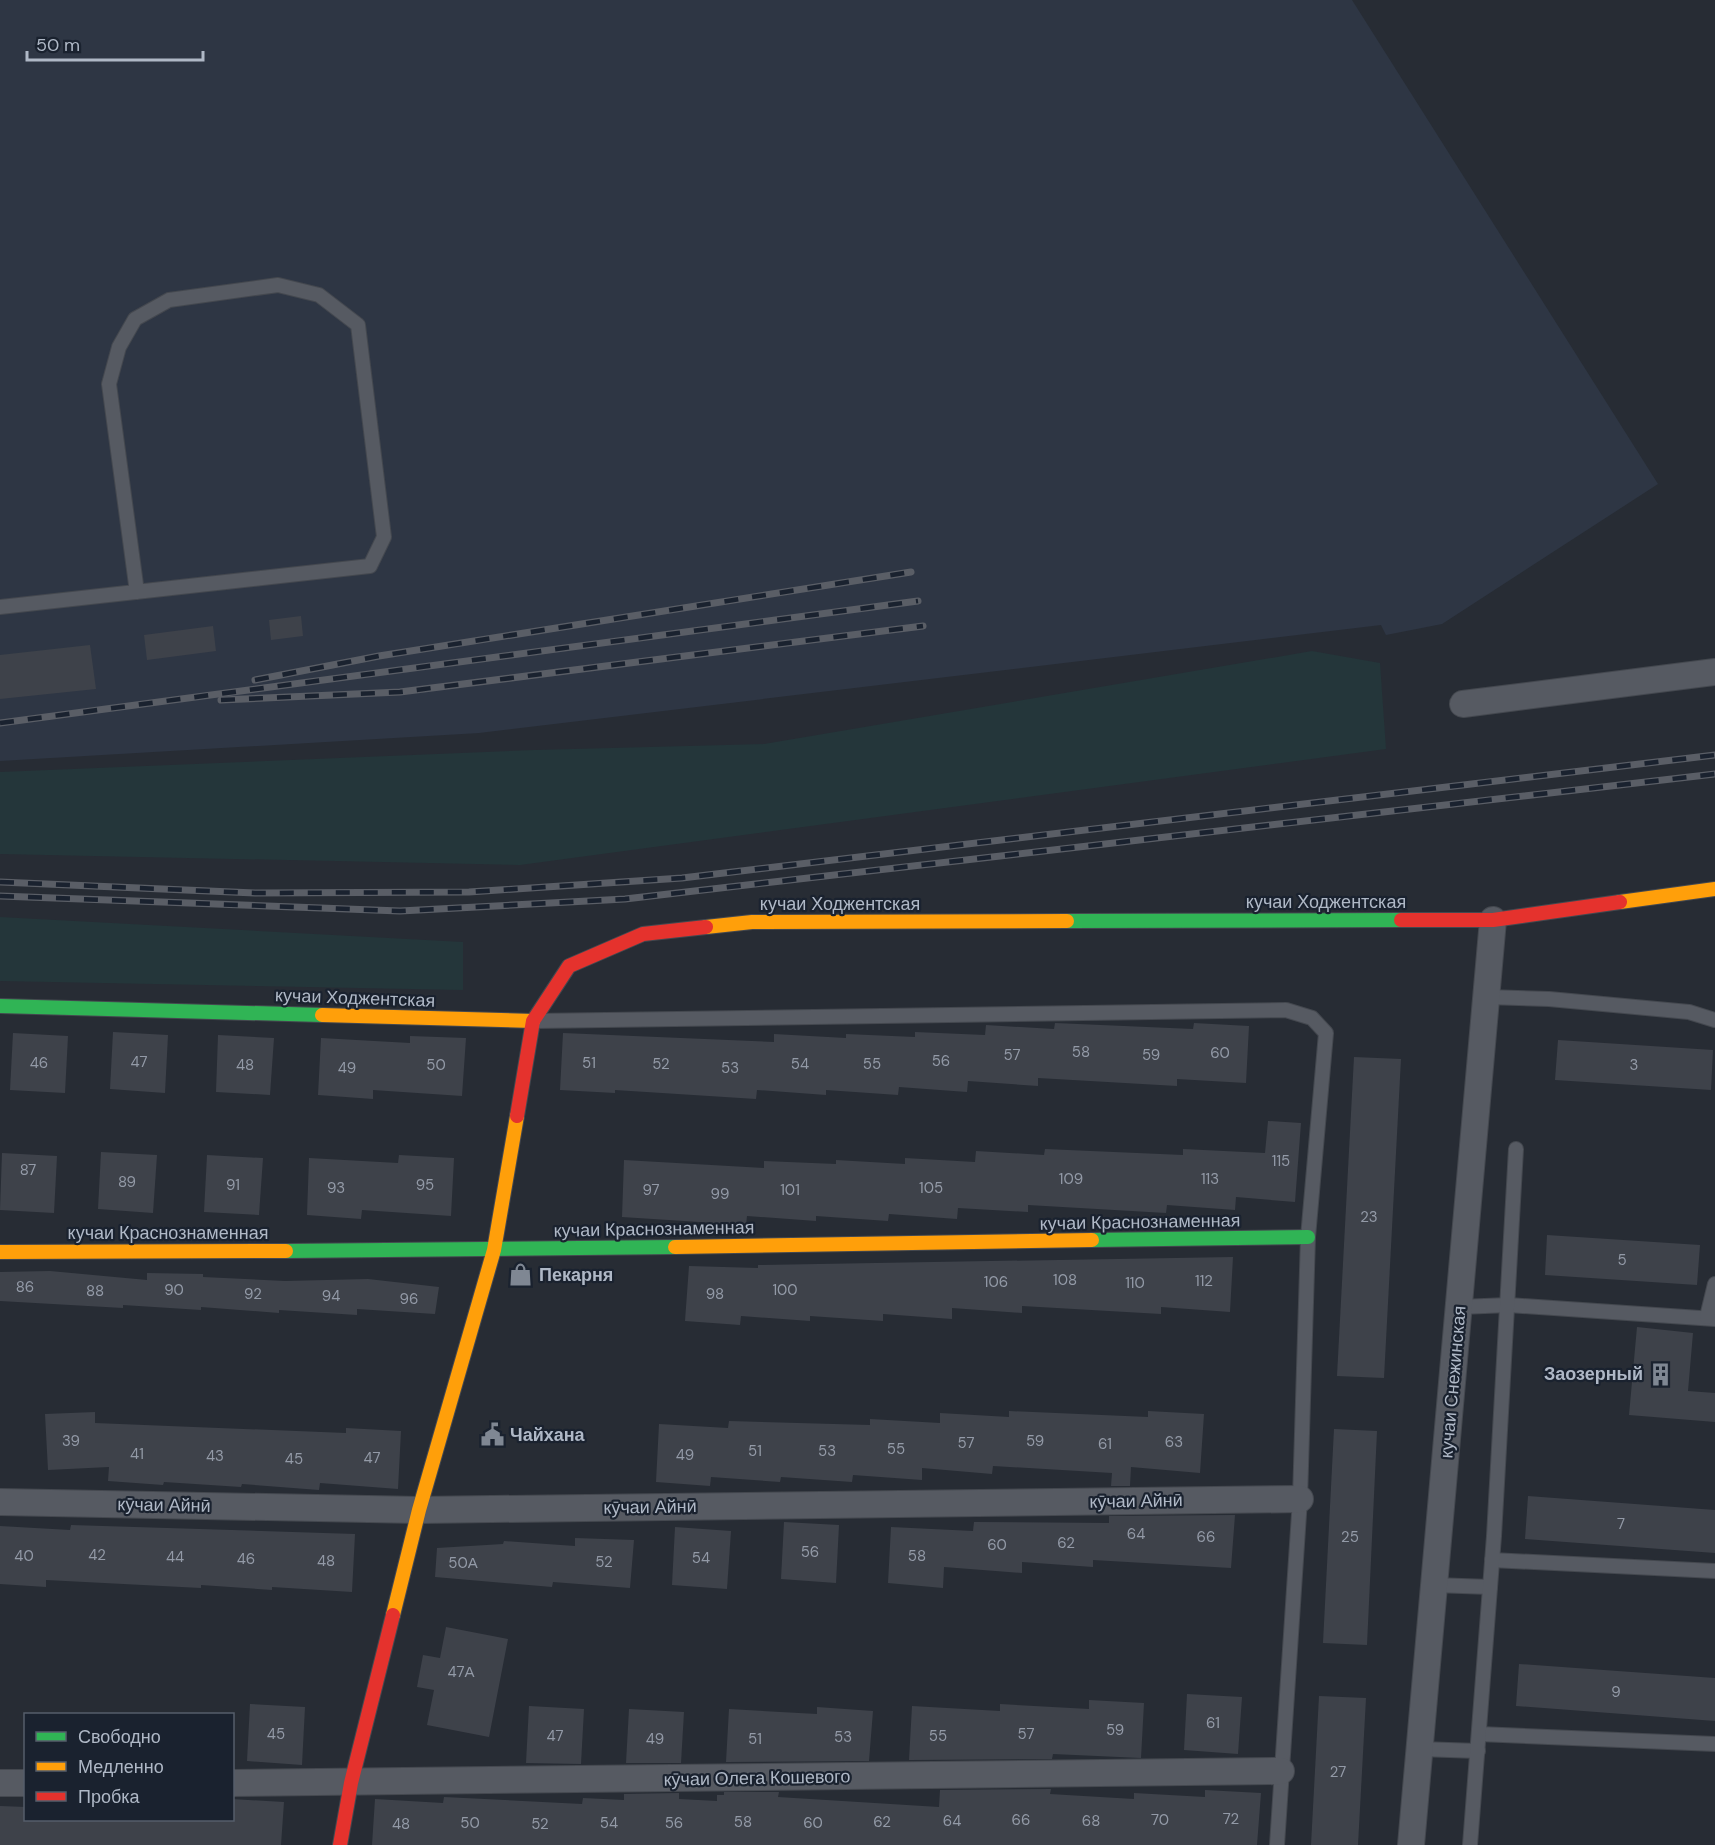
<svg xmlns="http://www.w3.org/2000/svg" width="1715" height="1845" font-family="'DM Sans',sans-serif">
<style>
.airport{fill:#2e3644}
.green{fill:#24363a}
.building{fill:#3e424a}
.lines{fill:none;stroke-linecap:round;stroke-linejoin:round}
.lane-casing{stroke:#44484f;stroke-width:16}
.street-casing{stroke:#44484f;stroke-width:28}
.fast-casing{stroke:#44484f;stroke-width:16}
.slow-casing{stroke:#44484f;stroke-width:16}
.jam-casing{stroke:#44484f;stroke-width:16}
.lane{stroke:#565a62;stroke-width:14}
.street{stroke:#565a62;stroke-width:26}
.fast{stroke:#30b455;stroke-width:14}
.slow{stroke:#ff9f0a;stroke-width:14}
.jam{stroke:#e5322d;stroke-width:14}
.rail-casing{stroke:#5a5e66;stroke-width:7}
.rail{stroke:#1a222f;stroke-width:4.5;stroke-dasharray:14;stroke-linecap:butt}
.labels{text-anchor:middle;stroke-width:4.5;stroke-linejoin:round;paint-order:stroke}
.number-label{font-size:15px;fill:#939aa7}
.street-label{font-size:18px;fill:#afb8c6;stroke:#1a222f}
.poi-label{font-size:18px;font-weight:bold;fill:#afb8c6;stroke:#1a222f;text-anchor:start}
</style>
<rect width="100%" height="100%" fill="#272c34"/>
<!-- airport -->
<polygon class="airport" points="0,0 1352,0 1658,484 1442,624 1386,635 1381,625 479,733 0,761"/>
<!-- green -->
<g class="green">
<polygon points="1312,651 1380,663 1386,749 520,865 0,854 0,772 535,750 764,744"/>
<polygon points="0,917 463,942 463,990 0,981"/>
</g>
<!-- building -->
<g class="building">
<polygon points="301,616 303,636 271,640 269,620"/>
<polygon points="213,626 216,651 147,660 144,635"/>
<polygon points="90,645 96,689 0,699 0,655"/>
<polygon points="1055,1023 1193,1029 1194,1023 1249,1026 1246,1083 1177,1079 1177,1086 1038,1078 1038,1086 968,1081 967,1092 899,1087 898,1095 826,1090 826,1095 757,1090 756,1099 615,1090 615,1093 560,1090 563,1033 774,1042 774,1034 846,1038 846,1034 915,1037 915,1032 985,1035 986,1025 1054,1029"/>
<polygon points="113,1032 168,1035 165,1093 110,1089"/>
<polygon points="13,1033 68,1036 65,1093 10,1090"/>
<polygon points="218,1035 274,1038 270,1095 216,1092"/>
<polygon points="410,1036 466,1038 462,1096 373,1090 373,1099 318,1095 321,1038 410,1043"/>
<polygon points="1558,1040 1713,1050 1711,1090 1555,1080"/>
<polygon points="1354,1057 1401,1059 1384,1378 1337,1376"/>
<polygon points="1268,1121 1301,1123 1295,1202 1236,1197 1235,1210 1167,1205 1166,1213 1028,1205 1028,1212 958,1208 957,1219 889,1214 888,1221 816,1216 816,1221 747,1216 746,1225 622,1217 624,1160 764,1168 764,1161 836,1164 836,1160 905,1164 905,1158 975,1162 976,1151 1044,1155 1045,1149 1183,1155 1183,1149 1265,1153"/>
<polygon points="101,1152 157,1155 153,1213 98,1209"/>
<polygon points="2,1153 57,1156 54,1213 0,1210"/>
<polygon points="207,1155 263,1158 259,1215 204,1212"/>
<polygon points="399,1155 454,1158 451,1216 362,1210 361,1219 307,1215 309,1158 398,1163"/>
<polygon points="1547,1235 1700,1245 1697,1285 1545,1275"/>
<polygon points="1233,1257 1230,1312 1161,1307 1161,1314 1022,1306 1022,1313 952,1308 952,1319 883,1314 883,1321 810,1316 810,1321 741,1316 740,1325 685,1321 689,1266 758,1268 758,1265"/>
<polygon points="50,1271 147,1280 147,1273 203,1274 203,1277 285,1281 368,1279 439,1287 435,1314 357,1309 357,1315 279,1310 279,1313 201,1307 201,1310 123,1305 123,1308 0,1301 0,1272"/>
<polygon points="1637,1327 1693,1333 1688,1391 1715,1393 1715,1422 1629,1415"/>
<polygon points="1009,1411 1148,1417 1148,1411 1204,1414 1200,1473 1131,1467 1130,1486 1111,1486 1112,1473 993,1466 992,1474 922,1468 922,1480 853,1475 852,1482 781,1477 780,1482 711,1477 710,1486 656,1482 659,1424 728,1428 729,1421 870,1425 870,1419 940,1423 940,1413 1009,1417"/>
<polygon points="95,1412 95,1423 346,1433 346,1428 401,1431 398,1489 320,1483 319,1490 242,1484 241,1487 164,1482 163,1485 108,1481 109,1467 48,1470 45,1414"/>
<polygon points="1334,1429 1377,1431 1367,1645 1323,1643"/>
<polygon points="1528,1496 1715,1510 1715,1553 1525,1539"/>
<polygon points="1235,1515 1231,1568 1093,1560 1093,1567 1022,1562 1022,1573 944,1567 943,1588 888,1583 891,1527 973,1531 974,1522 1109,1523 1109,1516"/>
<polygon points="784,1522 839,1525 836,1583 781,1579"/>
<polygon points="71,1525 355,1534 352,1592 272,1587 272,1590 201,1585 201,1588 46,1580 46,1587 0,1584 0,1526 70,1530"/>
<polygon points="675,1527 731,1531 727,1589 672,1585"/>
<polygon points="575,1538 634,1540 630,1588 553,1582 552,1587 435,1577 437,1548 503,1544 504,1541 575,1546"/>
<polygon points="446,1627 508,1639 489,1737 427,1725 434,1690 417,1687 423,1655 440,1658"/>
<polygon points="1519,1664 1715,1678 1715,1721 1516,1706"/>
<polygon points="1187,1694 1242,1697 1238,1754 1184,1750"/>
<polygon points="1319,1696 1366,1698 1358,1845 1311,1845"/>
<polygon points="1089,1700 1144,1703 1141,1758 1053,1754 1052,1759 909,1760 912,1706 1000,1711 1000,1704 1089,1709"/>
<polygon points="250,1704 305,1707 302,1765 247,1761"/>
<polygon points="529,1706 584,1709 581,1764 526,1763"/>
<polygon points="817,1707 873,1711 869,1761 726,1762 729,1709 817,1714"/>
<polygon points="629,1709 684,1712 681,1763 626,1763"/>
<polygon points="1051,1789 1050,1794 1134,1799 1134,1793 1205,1797 1205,1790 1261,1793 1257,1845 372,1845 375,1799 443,1803 444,1797 582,1804 583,1798 624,1800 624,1794 679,1793 679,1799 717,1801 717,1795 724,1795 724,1792 779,1792 778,1797 939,1807 940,1790"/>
<polygon points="232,1799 284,1802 281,1845 0,1845 0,1806 26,1807 26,1820 232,1820"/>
</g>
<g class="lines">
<defs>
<g id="lane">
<polyline points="0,607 370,566 384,537 358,325 319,295 278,285 169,300 135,319 119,347 109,384 137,592"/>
<polyline points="1487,997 1549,999 1689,1012 1715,1020"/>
<polyline points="535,1021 1286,1010 1312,1018 1326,1033 1308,1237 1300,1499 1277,1845"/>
<polyline points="1460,1307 1509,1305 1715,1319"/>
<polyline points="1707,1317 1715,1284"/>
<polyline points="1492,1560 1715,1571"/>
<polyline points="1434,1585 1490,1587"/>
<polyline points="1479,1734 1715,1744"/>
<polyline points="1420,1749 1478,1751"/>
<polyline points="1470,1845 1494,1536 1516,1149"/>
</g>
<g id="street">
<polyline points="1463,704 1715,672"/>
<polyline points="0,1502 419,1510 1300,1499"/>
<polyline points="0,1783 26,1783"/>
<polyline points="232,1783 1281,1771"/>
<polyline points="1411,1845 1493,920"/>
</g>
<g id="fast">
<polyline points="1067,921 1401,920"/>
<polyline points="0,1006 322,1015"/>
<polyline points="1092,1240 1308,1237"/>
<polyline points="286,1251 675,1247"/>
</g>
<g id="slow">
<polyline points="1620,902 1715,889"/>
<polyline points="706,927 752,922 1067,921"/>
<polyline points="322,1015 533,1021"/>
<polyline points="675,1247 1092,1240"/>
<polyline points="0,1252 286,1251"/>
<polyline points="393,1615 419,1510 494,1250 517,1116"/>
</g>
<g id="jam">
<polyline points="1401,920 1493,920 1620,902"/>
<polyline points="517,1116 533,1021 569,966 643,934 706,927"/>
<polyline points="340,1845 351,1783 393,1615"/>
</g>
</defs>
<!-- lane casing -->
<use href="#lane" class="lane-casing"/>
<!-- street casing -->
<use href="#street" class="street-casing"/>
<!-- fast casing -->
<use href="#fast" class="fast-casing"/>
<!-- slow casing -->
<use href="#slow" class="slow-casing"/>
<!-- jam casing -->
<use href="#jam" class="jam-casing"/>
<!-- lane -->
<use href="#lane" class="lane"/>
<!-- street -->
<use href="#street" class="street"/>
<!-- fast -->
<use href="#fast" class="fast"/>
<!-- slow -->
<use href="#slow" class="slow"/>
<!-- jam -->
<use href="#jam" class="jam"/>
<defs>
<g id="rail">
<polyline points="255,680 379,656 911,572"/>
<polyline points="221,700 400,692 923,626"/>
<polyline points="0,723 918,601"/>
<polyline points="0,882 255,893 469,892 682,878 1715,755"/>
<polyline points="0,896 400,911 625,899 1715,774"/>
</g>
</defs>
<!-- rail casing -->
<use href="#rail" class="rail-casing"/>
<!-- rail -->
<use href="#rail" class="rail"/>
</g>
<!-- icons -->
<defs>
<symbol id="shop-bare" viewBox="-9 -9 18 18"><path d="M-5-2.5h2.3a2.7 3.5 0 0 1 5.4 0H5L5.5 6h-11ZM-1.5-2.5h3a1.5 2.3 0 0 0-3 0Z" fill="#7f8793" stroke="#1a222f" stroke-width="2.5" paint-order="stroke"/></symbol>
<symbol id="building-bare" viewBox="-9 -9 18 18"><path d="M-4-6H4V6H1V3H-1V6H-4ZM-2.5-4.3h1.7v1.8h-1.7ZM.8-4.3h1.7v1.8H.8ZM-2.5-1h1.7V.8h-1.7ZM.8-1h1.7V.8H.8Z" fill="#7f8793" stroke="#1a222f" stroke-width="2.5" paint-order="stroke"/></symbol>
<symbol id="civic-bare" viewBox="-9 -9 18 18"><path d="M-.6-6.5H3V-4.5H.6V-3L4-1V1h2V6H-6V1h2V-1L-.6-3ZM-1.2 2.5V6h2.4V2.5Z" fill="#7f8793" stroke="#1a222f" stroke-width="2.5" paint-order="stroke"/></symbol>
</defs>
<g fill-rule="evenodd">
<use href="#shop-bare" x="504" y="1258" width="33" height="33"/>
<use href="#building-bare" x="1644" y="1358" width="33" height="33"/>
<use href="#civic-bare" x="476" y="1418" width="33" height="33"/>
</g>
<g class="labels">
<!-- number labels -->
<g class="number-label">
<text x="1081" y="1057">58</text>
<text x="1220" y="1058">60</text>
<text x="1012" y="1060">57</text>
<text x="1151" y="1060">59</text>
<text x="941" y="1066">56</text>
<text x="139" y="1067">47</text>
<text x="39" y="1068">46</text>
<text x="589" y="1068">51</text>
<text x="661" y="1069">52</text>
<text x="800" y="1069">54</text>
<text x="872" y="1069">55</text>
<text x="245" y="1070">48</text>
<text x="436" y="1070">50</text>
<text x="1634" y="1070">3</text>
<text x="347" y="1073">49</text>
<text x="730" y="1073">53</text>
<text x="1281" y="1166">115</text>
<text x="28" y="1175">87</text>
<text x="1071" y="1184">109</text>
<text x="1210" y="1184">113</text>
<text x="127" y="1187">89</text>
<text x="233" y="1190">91</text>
<text x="425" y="1190">95</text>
<text x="336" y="1193">93</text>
<text x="931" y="1193">105</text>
<text x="651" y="1195">97</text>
<text x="790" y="1195">101</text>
<text x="720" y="1199">99</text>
<text x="1369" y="1222">23</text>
<text x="1622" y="1265">5</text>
<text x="1065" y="1285">108</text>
<text x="1204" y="1286">112</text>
<text x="996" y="1287">106</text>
<text x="1135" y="1288">110</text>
<text x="25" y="1292">86</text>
<text x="174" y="1295">90</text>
<text x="785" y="1295">100</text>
<text x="95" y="1296">88</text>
<text x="253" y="1299">92</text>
<text x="715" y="1299">98</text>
<text x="331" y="1301">94</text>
<text x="409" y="1304">96</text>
<text x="71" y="1446">39</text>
<text x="1035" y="1446">59</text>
<text x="1174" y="1447">63</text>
<text x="966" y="1448">57</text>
<text x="1105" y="1449">61</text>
<text x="896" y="1454">55</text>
<text x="755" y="1456">51</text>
<text x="827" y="1456">53</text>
<text x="137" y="1459">41</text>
<text x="685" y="1460">49</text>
<text x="215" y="1461">43</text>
<text x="372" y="1463">47</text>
<text x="294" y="1464">45</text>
<text x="1621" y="1529">7</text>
<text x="1136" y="1539">64</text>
<text x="1206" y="1542">66</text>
<text x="1350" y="1542">25</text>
<text x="1066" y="1548">62</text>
<text x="997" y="1550">60</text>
<text x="810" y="1557">56</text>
<text x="97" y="1560">42</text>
<text x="24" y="1561">40</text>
<text x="917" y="1561">58</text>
<text x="175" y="1562">44</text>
<text x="701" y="1563">54</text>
<text x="246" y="1564">46</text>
<text x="326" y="1566">48</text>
<text x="604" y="1567">52</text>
<text x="463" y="1568">50А</text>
<text x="461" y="1677">47А</text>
<text x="1616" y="1697">9</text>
<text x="1213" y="1728">61</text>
<text x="1115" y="1735">59</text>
<text x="276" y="1739">45</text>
<text x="1026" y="1739">57</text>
<text x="555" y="1741">47</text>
<text x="938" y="1741">55</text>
<text x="843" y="1742">53</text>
<text x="655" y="1744">49</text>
<text x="755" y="1744">51</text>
<text x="1338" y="1777">27</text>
<text x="1231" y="1824">72</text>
<text x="1021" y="1825">66</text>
<text x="1160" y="1825">70</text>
<text x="952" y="1826">64</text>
<text x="1091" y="1826">68</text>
<text x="743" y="1827">58</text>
<text x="882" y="1827">62</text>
<text x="470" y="1828">50</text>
<text x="609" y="1828">54</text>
<text x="674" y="1828">56</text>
<text x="813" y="1828">60</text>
<text x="401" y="1829">48</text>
<text x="540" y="1829">52</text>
</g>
<!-- street labels -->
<g class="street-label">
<text x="1326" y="908">кучаи Ходжентская</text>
<text x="840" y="910">кучаи Ходжентская</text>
<text transform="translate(355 998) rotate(2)" y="6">кучаи Ходжентская</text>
<text transform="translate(1140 1222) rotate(-1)" y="6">кучаи Краснознаменная</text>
<text transform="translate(654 1229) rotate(-1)" y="6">кучаи Краснознаменная</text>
<text x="168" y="1239">кучаи Краснознаменная</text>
<text transform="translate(1453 1382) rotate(-85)" y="6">кучаи Снежинская</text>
<text transform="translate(1136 1501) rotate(-1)" y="6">кӯчаи Айнӣ</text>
<text transform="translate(164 1505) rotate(1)" y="6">кӯчаи Айнӣ</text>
<text transform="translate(650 1507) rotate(-1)" y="6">кӯчаи Айнӣ</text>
<text transform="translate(757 1778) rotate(-1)" y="6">кӯчаи Олега Кошевого</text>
</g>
<!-- poi labels -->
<g class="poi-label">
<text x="539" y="1281">Пекарня</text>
<text x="1643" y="1380" text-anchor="end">Заозерный</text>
<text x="510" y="1441">Чайхана</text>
</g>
</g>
<!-- legend -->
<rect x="24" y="1713" width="210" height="108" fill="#1a222f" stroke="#565e6b" stroke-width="1.5"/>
<rect x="36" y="1732" width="30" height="9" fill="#30b455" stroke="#565e6b" stroke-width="1.5"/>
<text x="78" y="1743" font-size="18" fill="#afb8c6">Свободно</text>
<rect x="36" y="1762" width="30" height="9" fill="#ff9f0a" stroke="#565e6b" stroke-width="1.5"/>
<text x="78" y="1773" font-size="18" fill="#afb8c6">Медленно</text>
<rect x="36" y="1792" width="30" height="9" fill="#e5322d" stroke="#565e6b" stroke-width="1.5"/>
<text x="78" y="1803" font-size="18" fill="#afb8c6">Пробка</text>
<!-- scale -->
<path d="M27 51v9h176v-9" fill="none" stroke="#afb8c6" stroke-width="3"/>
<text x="36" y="51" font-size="18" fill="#afb8c6" stroke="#1a222f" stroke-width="4.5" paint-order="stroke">50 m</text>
</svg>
